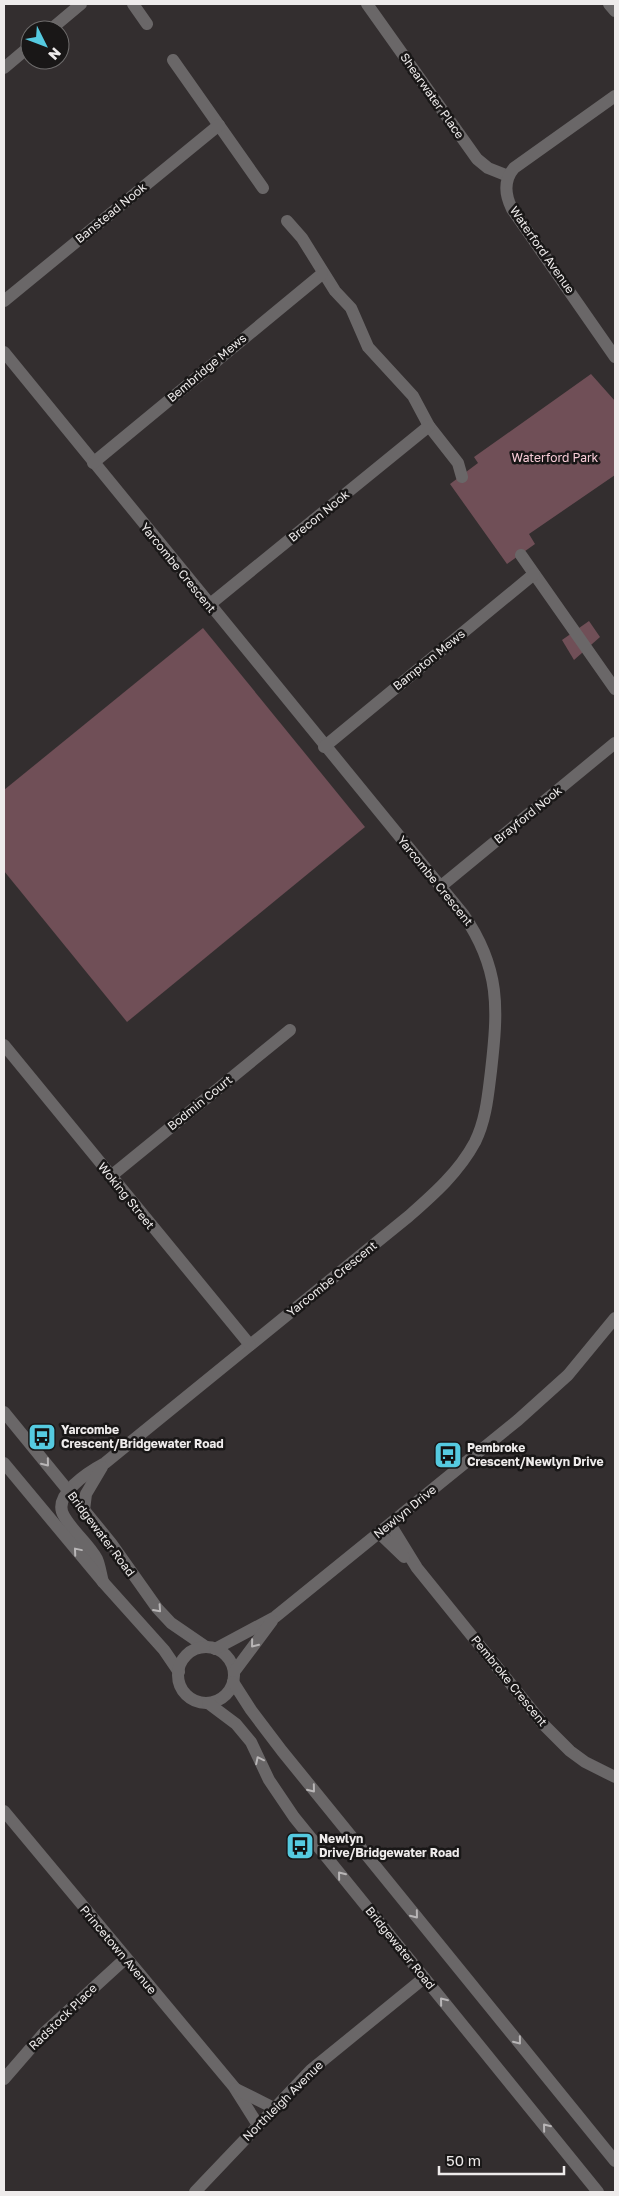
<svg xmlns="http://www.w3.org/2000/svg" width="619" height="2196" font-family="'Golos Text',sans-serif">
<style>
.green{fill:#704f57}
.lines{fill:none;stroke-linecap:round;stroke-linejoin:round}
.minor{stroke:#6a6768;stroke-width:12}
.oneway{stroke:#b9b6b7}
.labels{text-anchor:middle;stroke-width:5;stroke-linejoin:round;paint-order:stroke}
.street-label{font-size:12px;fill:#eeebeb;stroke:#191717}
.park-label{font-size:12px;fill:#faced9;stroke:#191717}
.poi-label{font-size:12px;font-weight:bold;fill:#eeebeb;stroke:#191717;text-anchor:start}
</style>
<rect width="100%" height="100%" fill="#332e2f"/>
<!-- green -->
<g class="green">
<polygon points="591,374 615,401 615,475 529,534 535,544 507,564 450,484 478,463 474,457"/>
<polygon points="589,621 600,637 574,660 562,640"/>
<polygon points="203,628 365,827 127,1022 4,871 4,790"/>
</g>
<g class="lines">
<!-- minor -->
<g class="minor">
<polyline points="133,4 147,24"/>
<polyline points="367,4 477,159 488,168 508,176"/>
<polyline points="609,4 615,11"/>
<polyline points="50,30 81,4"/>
<polyline points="173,60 263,188"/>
<polyline points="4,68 30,46"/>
<path d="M615 96 514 168C503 181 505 195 512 209L615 357"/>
<polyline points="287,221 302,238 335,291 351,308 368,347 413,396 429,426 458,463 462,477"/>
<polyline points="4,301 219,125"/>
<path d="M4 352 463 914C501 969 498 1009 491 1071 488 1095 486 1120 475 1142 459 1172 434 1194 409 1216L105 1463C90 1471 51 1495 64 1516 73 1532 89 1544 97 1559 100 1566 101 1575 103 1582"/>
<polyline points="93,463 322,274"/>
<polyline points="521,555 615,689"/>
<polyline points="209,605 429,426"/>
<polyline points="324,747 534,574"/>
<polyline points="440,887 615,743"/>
<polyline points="4,1045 250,1345"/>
<polyline points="111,1176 290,1030"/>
<polyline points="4,1412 111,1543 157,1608 171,1623 206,1647"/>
<polyline points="4,1463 103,1582 164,1650 179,1672"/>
<polyline points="84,1510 86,1494 102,1467"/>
<polyline points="390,1524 417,1568 544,1725 570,1751 585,1762 615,1777"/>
<polyline points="379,1533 404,1557"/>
<circle cx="206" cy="1675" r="28"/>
<polyline points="215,1649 275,1617 518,1420 568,1375 615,1318"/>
<polyline points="234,1672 272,1621"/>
<polyline points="233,1682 251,1710 282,1751 615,2161"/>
<polyline points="208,1703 236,1724 251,1742 269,1780 294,1817 598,2192"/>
<polyline points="4,1811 234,2087 258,2125"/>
<polyline points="4,2079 43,2034 125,1959"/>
<polyline points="236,2089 274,2108"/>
<polyline points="195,2192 311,2070 424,1978"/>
</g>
</g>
<!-- one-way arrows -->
<defs><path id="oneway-chevron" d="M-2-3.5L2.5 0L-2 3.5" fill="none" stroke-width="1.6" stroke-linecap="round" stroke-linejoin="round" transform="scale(1.25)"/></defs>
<g class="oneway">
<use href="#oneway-chevron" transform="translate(46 1463) rotate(51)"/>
<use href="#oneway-chevron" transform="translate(77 1551) rotate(-130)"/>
<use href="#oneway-chevron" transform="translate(158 1609) rotate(48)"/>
<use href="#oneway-chevron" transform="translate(254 1644) rotate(129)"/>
<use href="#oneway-chevron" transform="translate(259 1760) rotate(-116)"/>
<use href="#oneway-chevron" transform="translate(312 1789) rotate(51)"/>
<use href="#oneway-chevron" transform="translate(341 1875) rotate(-129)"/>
<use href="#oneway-chevron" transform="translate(415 1915) rotate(51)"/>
<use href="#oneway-chevron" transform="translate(443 2001) rotate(-129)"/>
<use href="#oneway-chevron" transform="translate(518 2041) rotate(51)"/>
<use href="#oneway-chevron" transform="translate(546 2127) rotate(-129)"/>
</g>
<!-- icons -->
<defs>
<symbol id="bus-square" viewBox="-11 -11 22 22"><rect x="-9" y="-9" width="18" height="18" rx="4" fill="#55cae0" stroke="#191717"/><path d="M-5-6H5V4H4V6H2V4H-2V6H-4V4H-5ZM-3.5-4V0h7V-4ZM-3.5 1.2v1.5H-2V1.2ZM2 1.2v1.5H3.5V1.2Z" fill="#111"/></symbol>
</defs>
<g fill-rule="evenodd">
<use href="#bus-square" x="26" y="1421" width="32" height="32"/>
<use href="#bus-square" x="432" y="1439" width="32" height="32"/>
<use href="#bus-square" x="284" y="1830" width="32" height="32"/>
</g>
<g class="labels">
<!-- street labels -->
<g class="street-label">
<text transform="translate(432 96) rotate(55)" y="4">Shearwater Place</text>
<text transform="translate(111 213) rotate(-39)" y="4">Banstead Nook</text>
<text transform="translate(542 250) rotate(55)" y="4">Waterford Avenue</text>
<text transform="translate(207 368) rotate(-40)" y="4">Bembridge Mews</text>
<text transform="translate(319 516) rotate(-39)" y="4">Brecon Nook</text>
<text transform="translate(178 568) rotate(51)" y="4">Yarcombe Crescent</text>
<text transform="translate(429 660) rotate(-39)" y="4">Bampton Mews</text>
<text transform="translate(528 815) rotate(-39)" y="4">Brayford Nook</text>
<text transform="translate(435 881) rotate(51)" y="4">Yarcombe Crescent</text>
<text transform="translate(200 1103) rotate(-39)" y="4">Bodmin Court</text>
<text transform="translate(126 1196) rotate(51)" y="4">Woking Street</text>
<text transform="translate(332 1279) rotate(-39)" y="4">Yarcombe Crescent</text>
<text transform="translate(405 1512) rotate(-39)" y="4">Newlyn Drive</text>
<text transform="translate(101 1534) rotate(53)" y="4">Bridgewater Road</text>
<text transform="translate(509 1681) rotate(51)" y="4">Pembroke Crescent</text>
<text transform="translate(400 1948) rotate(51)" y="4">Bridgewater Road</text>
<text transform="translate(118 1950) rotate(50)" y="4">Princetown Avenue</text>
<text transform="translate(63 2017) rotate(-44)" y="4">Radstock Place</text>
<text transform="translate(283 2101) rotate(-45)" y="4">Northleigh Avenue</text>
</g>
<!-- park labels -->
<g class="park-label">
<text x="555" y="462">Waterford Park</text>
</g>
<!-- poi labels -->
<g class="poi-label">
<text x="61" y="1434">Yarcombe<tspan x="61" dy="14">Crescent/Bridgewater Road</tspan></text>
<text x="467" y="1452">Pembroke<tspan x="467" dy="14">Crescent/Newlyn Drive</tspan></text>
<text x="319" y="1843">Newlyn<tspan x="319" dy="14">Drive/Bridgewater Road</tspan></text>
</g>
</g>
<!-- border -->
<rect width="619" height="2196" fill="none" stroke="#eeebeb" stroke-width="10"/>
<!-- north arrow -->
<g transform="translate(45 45) rotate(132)"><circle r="24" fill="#191717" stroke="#6e6c6c"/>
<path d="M0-4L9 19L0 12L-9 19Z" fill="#55cae0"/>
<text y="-8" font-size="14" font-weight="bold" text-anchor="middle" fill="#eeebeb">N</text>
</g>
<!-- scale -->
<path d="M439 2166v8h125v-8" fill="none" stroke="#eeebeb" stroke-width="2.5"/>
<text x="446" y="2166" font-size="15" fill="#eeebeb" stroke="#191717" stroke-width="4" paint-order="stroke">50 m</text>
</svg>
